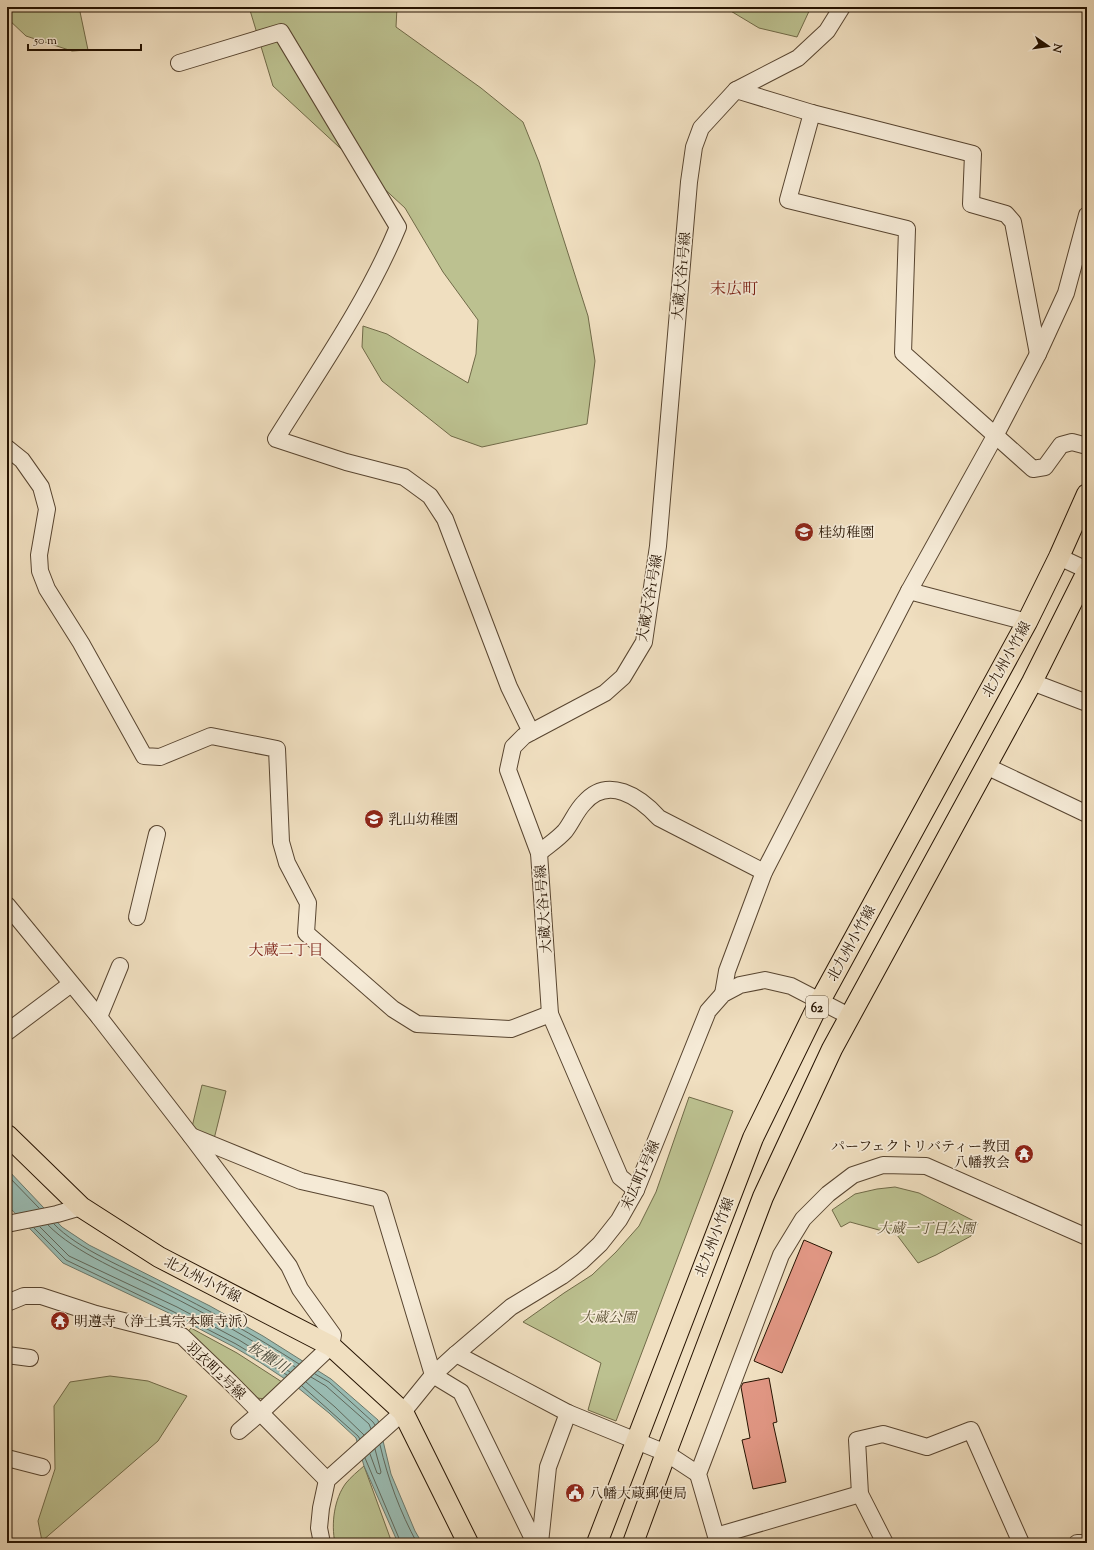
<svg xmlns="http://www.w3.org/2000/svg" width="1094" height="1550" font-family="'Sorts Mill Goudy','Noto Serif JP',serif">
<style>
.green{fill:#bcc190;stroke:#706a48}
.water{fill:#9abcb3;stroke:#6b786b}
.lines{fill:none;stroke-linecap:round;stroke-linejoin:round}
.shore{stroke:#60675a;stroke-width:1}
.building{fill:#e19784;stroke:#251200}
.minor-casing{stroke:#584530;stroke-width:18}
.major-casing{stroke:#251200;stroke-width:22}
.minor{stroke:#f5ead6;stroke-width:16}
.major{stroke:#f0dfc0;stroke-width:20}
.labels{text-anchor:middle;stroke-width:3.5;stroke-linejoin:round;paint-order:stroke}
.shield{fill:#f5ead6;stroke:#635340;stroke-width:1}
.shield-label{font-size:13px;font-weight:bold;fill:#251200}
.street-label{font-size:14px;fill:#251200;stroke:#f5ead6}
.poi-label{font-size:14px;fill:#251200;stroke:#f5ead6;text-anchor:start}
.park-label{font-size:14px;font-style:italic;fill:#5a4f32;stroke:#f5ead6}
.neighbourhood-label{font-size:15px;fill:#7a1f14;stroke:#f5ead6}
.water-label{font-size:15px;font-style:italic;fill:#4e4e3f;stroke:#f5ead6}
.quarter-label{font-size:16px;fill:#7a1f14;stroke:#f5ead6}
</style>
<rect width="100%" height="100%" fill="#f0dfc0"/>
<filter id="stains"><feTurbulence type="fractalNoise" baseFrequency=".005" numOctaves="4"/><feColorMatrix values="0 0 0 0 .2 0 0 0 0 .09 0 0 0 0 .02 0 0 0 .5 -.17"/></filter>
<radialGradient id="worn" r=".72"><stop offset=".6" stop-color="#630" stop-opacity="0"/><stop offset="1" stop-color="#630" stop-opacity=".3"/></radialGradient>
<!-- green -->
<g class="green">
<polygon points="7,7 79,7 88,50 72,51 26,36 7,18"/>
<polygon points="249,7 397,7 396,27 481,88 523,122 539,162 588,316 595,361 587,424 482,447 451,436 382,381 362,347 363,326 387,334 468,383 476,354 478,320 443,272 405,208 273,86"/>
<polygon points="504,7 548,7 547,9 508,10"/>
<polygon points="724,7 811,7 797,37 759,28"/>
<polygon points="202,1085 226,1091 214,1139 190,1131 192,1127"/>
<polygon points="689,1097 733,1111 616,1421 588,1410 601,1363 523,1322 564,1293 592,1275 616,1252 639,1226 656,1192"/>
<polygon points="895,1187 919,1193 978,1223 971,1236 936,1255 918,1263 897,1235 850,1222 841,1227 832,1210 855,1194 877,1189"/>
<polygon points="191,1328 237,1353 282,1382 265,1399 257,1398 186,1334"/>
<polygon points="110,1376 148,1381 187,1396 158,1441 42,1541 38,1521 55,1469 54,1406 70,1382"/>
<path d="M364 1466 392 1543H335C331 1524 334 1499 346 1483 351 1477 358 1471 364 1466Z"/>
</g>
<!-- water -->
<polygon class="water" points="7,1169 62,1227 89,1245 210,1306 263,1336 331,1379 378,1420 391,1474 415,1531 422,1543 398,1543 364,1466 356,1438 329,1413 297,1387 261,1363 234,1347 173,1315 63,1263 7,1205"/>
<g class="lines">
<!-- shore -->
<g class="shore">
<polyline points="7,1175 39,1208"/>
<path d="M54 1224C77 1249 130 1270 161 1286 209 1310 254 1335 299 1364"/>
<path d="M48 1225C75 1253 128 1274 163 1292 209 1315 252 1340 295 1367"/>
<polyline points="40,1227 69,1256 177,1307 239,1340 290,1372"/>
<polyline points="34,1228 66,1260 174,1312 236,1344 287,1375"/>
<polyline points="315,1374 329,1382 373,1422 375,1425"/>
<polyline points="311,1377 326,1386 369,1424 371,1429"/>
<polyline points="306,1382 335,1407 364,1435"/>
<polyline points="302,1386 358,1436 360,1439"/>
<path d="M380 1445C388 1479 400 1512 417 1543"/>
<polyline points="370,1454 377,1473 380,1474 381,1472 375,1449"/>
<polyline points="365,1458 401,1543"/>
</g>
</g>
<!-- building -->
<g class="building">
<polygon points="804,1240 832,1252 782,1373 754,1361"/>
<polygon points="769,1378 777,1422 773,1423 786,1482 753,1489 742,1440 750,1438 741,1387 743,1383"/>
</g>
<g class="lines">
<defs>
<g id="minor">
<path d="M179 63 281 32 398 227C367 302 319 370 276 439L346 462 404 477 430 496 445 519 509 687 531 732"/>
<polyline points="736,90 812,113 973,154 971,204 1006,214 1013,222 1038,354"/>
<polyline points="812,113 788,200 907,229 903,353 1033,469 1045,467 1061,445 1072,442 1087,446"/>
<polyline points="7,448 22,460 41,487 47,509 39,555 40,571 47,589 81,643 144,756 160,757 211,736 277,749 281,842 287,863 308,903 306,933 393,1009 417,1024 511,1029 550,1014"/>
<polyline points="1059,557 1087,570"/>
<polyline points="909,591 1027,622"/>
<polyline points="1032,682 1087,703"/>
<polyline points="986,766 1087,814"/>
<path d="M539 853C547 846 558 839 565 831 572 822 576 811 584 803 608 775 640 797 659 818L764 872"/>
<polyline points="7,905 99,1017 191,1136 289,1266 300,1289 333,1335 331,1346 260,1413 239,1431"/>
<polyline points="137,917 157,834"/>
<polyline points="723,994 727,971 764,872 909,591 995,436 1038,354 1066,293 1087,215"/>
<polyline points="99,1017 120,966"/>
<polyline points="7,1032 71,984"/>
<polyline points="191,1136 301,1181 380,1199 433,1375 461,1392 535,1543"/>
<polyline points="636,1190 620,1177 550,1014 539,853 508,770 513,747 524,736 605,693 623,677 644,642 658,546 689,182 694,147 701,128 736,90 798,58 827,31 842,7"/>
<polyline points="7,1224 57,1214 81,1207"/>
<polyline points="7,1303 24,1296 41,1296 96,1314 182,1336 230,1382 327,1480"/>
<polyline points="456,1354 568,1413 666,1453 698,1474"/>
<polyline points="7,1355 30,1358"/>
<polyline points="7,1458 42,1467"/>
<polyline points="716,1536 860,1494"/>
<polyline points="322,1543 319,1528 321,1508 327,1480 403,1412 433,1375 456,1354 511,1307 562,1276 582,1261 600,1244 619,1220 636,1190 708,1011 723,994 740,985 765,980 791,986 849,1016"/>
<polyline points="540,1543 548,1467 568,1413"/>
<polyline points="718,1543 698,1474 781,1255 803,1219 828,1194 853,1175 883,1165 926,1166 1087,1237"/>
<polyline points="885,1543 860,1494 857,1440 883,1434 927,1447 971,1430 1021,1543"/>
<polyline points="1077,1543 1081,1543"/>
</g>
<g id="major">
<polyline points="7,1135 81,1207 159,1257 331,1346 403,1412 468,1543"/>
<polyline points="597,1543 753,1138 820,1001 1027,622 1059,557 1087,494"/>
<polyline points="633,1543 666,1453 763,1197 832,1049 1032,682 1087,572"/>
</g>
</defs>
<!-- minor casing -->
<use href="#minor" class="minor-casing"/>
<!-- major casing -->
<use href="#major" class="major-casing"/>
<!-- minor -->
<use href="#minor" class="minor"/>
<!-- major -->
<use href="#major" class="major"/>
</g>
<!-- icons -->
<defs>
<symbol id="school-disc" viewBox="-11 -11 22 22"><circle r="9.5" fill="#8f2418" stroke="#f5ead6"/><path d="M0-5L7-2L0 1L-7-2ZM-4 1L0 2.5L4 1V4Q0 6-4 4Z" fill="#fff"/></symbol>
<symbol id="temple-disc" viewBox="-11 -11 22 22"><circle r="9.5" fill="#8f2418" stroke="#f5ead6"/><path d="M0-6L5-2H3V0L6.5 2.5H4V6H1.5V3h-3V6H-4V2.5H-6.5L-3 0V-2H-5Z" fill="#fff"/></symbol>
<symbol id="civic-disc" viewBox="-11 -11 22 22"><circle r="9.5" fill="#8f2418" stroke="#f5ead6"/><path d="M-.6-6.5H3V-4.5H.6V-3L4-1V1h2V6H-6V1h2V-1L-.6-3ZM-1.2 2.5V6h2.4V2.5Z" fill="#fff"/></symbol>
</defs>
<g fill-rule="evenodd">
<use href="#school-disc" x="793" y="521" width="22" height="22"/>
<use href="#school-disc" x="363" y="808" width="22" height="22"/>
<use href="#temple-disc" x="1013" y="1143" width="22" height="22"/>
<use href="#temple-disc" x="49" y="1310" width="22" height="22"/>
<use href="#civic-disc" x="564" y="1482" width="22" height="22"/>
</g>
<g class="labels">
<!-- shield labels -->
<rect class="shield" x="806" y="996" width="22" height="22" rx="3"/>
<g class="shield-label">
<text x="817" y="1012">62</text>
</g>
<!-- street labels -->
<g class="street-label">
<text transform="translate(681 276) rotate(-85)" y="5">大蔵大谷1号線</text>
<text transform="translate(649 598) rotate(-80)" y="5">大蔵大谷1号線</text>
<text transform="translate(1006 659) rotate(-61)" y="5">北九州小竹線</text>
<text transform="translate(543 909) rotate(-94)" y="5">大蔵大谷1号線</text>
<text transform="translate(851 943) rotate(-61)" y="5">北九州小竹線</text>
<text transform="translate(640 1175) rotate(-66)" y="5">末広町1号線</text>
<text transform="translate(714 1237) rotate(-69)" y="5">北九州小竹線</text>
<text transform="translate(203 1279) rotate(27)" y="5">北九州小竹線</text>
<text transform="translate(216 1370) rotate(44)" y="5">羽衣町2号線</text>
</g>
<!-- poi labels -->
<g class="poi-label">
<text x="818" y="537">桂幼稚園</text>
<text x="388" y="824">乳山幼稚園</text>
<text x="1010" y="1151" text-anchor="end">パーフェクトリバティー教団<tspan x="1010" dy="16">八幡教会</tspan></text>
<text x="74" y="1326">明遵寺（浄土真宗本願寺派）</text>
<text x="589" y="1498">八幡大蔵郵便局</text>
</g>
<!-- park labels -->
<g class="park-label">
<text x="926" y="1233">大蔵一丁目公園</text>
<text x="608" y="1322">大蔵公園</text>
</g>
<!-- neighbourhood labels -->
<g class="neighbourhood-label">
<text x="286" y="955">大蔵二丁目</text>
</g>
<!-- water labels -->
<g class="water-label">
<text transform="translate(268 1357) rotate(32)" y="5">板櫃川</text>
</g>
<!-- quarter labels -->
<g class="quarter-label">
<text x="734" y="294">末広町</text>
</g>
</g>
<!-- margin -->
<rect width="1094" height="1550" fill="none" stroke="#f0dfc0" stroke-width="24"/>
<rect x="8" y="8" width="1078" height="1534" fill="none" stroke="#251200" stroke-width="2"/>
<rect x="12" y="12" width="1070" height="1526" fill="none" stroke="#251200"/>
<!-- north arrow -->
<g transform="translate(1048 46) rotate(103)" stroke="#f5ead6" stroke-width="3" paint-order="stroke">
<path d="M0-3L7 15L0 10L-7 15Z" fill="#251200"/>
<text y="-6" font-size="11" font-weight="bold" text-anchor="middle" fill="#251200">N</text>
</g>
<!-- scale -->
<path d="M28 44v6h113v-6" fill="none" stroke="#251200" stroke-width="2"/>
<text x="34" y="44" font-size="12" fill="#251200" stroke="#f5ead6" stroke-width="3" paint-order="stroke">50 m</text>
<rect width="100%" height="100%" filter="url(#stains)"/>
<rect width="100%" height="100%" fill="url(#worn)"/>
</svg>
